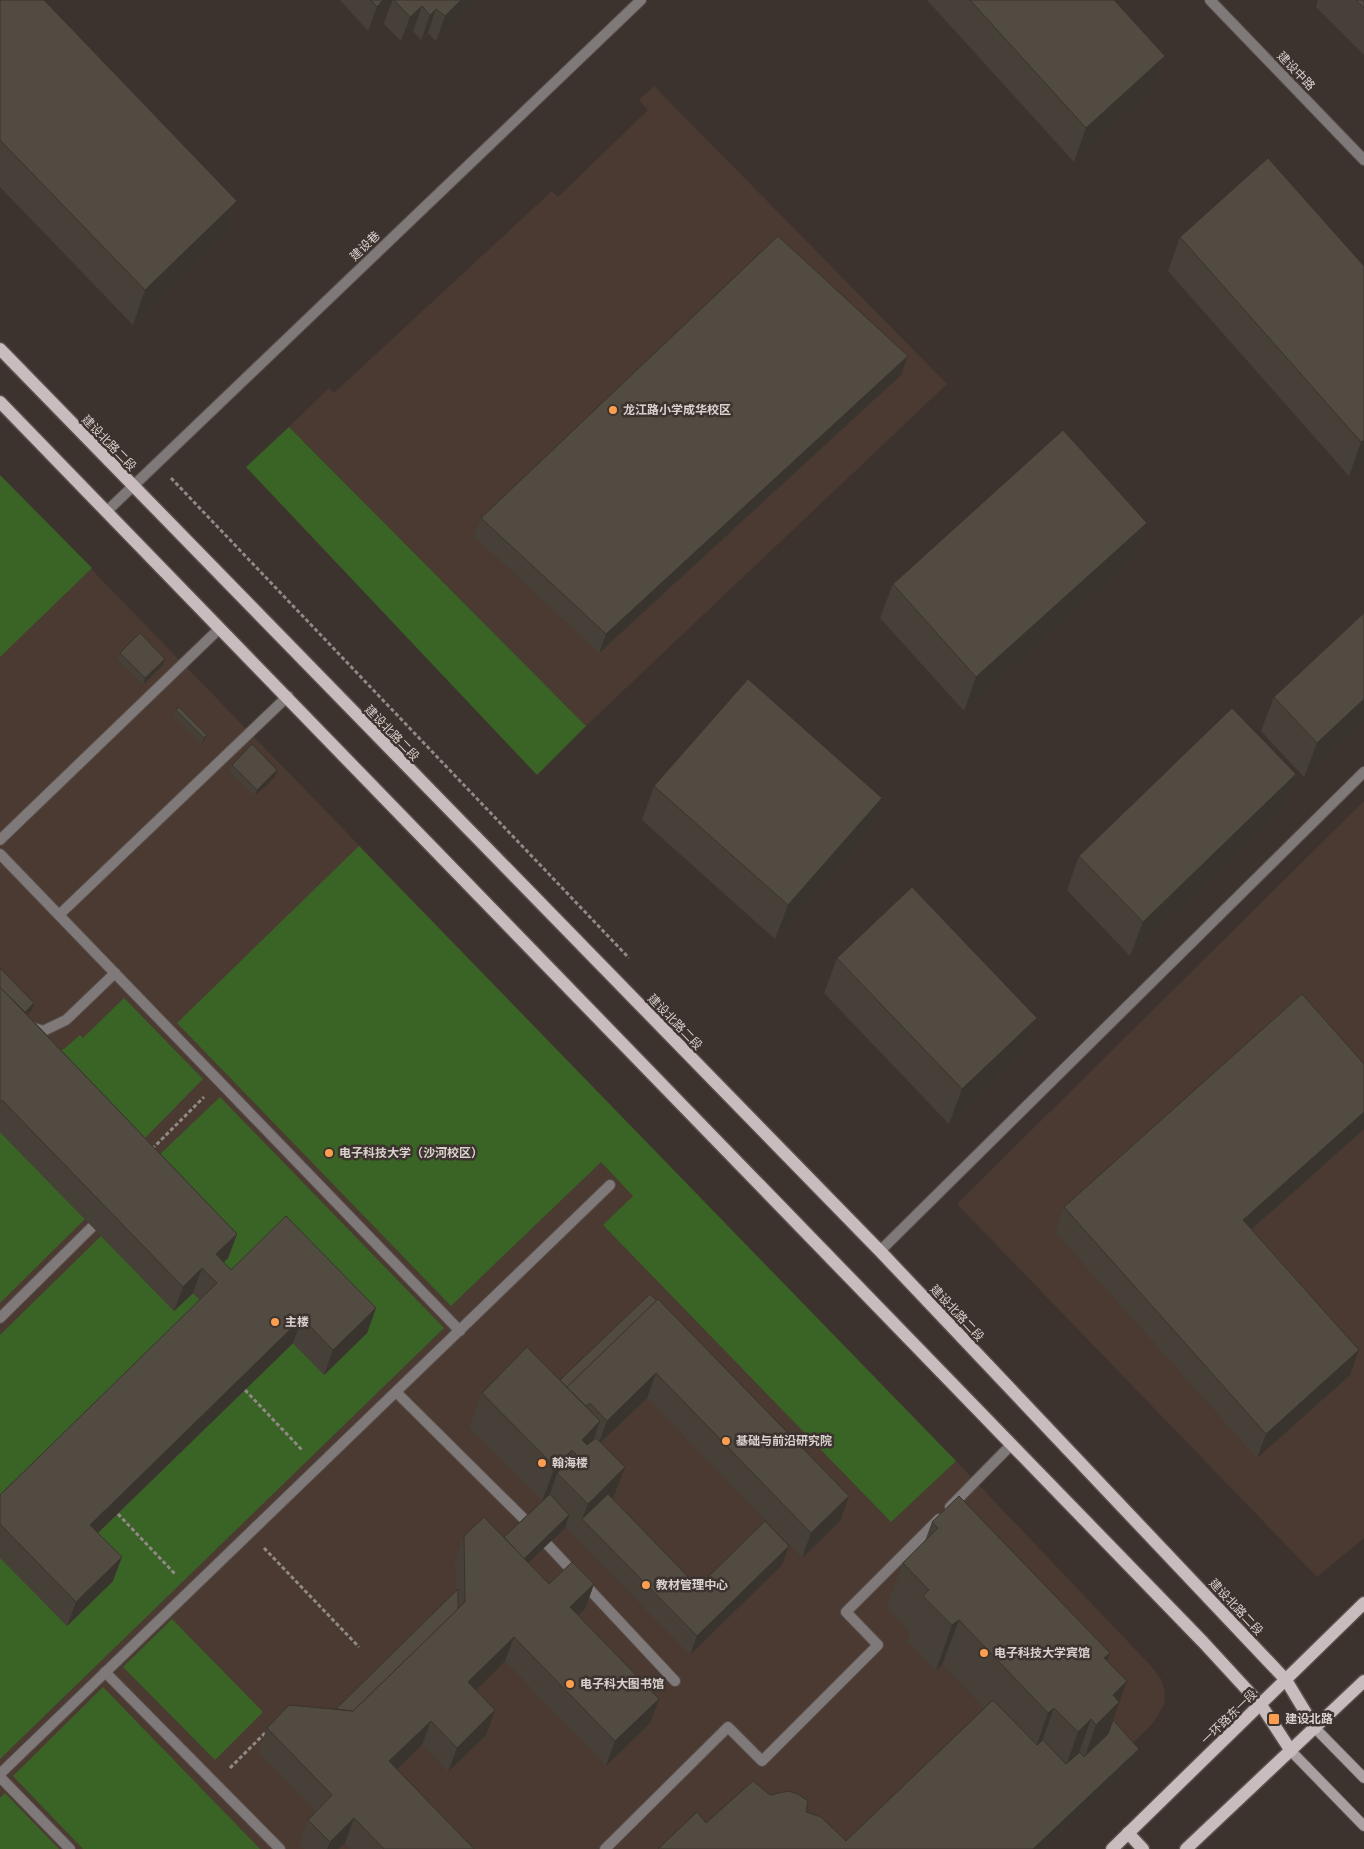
<svg xmlns="http://www.w3.org/2000/svg" width="1364" height="1849" font-family="Arial,'Noto Sans SC',sans-serif">
<style>
.built{fill:#4a3a32}
.green{fill:#3a6326}
.lines{fill:none;stroke-linecap:round;stroke-linejoin:round}
.service-casing{stroke:#594f4b;stroke-width:12}
.pedestrian-casing{stroke:#594f4b;stroke-width:12}
.minor-casing{stroke:#594f4b;stroke-width:12}
.secondary-casing{stroke:#594f4b;stroke-width:12}
.primary-casing{stroke:#594f4b;stroke-width:15}
.path{stroke:#918985;stroke-width:3;stroke-dasharray:4 2.5;stroke-linecap:butt}
.service{stroke:#7f797a;stroke-width:10}
.pedestrian{stroke:#7f797a;stroke-width:10}
.minor{stroke:#7f797a;stroke-width:10}
.secondary{stroke:#a89fa1;stroke-width:10}
.primary{stroke:#c8bcbf;stroke-width:12}
.wall{fill:#474039}
.shaded-wall{fill:#39342e}
.building{fill:#524b42;stroke:#39342e}
.poi-dot{fill:#fb9e50;stroke:#3d332e;stroke-width:2}
.labels{text-anchor:middle;stroke-width:5;stroke-linejoin:round;paint-order:stroke}
.street-label{font-size:12px;fill:#d8d1ce;stroke:#3d332e}
.poi-label{font-size:12px;font-weight:bold;fill:#d8d1ce;stroke:#3d332e;text-anchor:start}
</style>
<rect width="100%" height="100%" fill="#3d332e"/>
<!-- built -->
<g class="built">
<polygon points="654,86 947,384 586,726 289,427 329,388 334,393 552,191 558,197 648,110 639,100"/>
<polygon points="0,475 956,1461 1151,1666 1161,1679 1165,1692 1164,1704 1153,1723 1125,1751 1042,1849 0,1849"/>
<polygon points="1364,801 1364,1538 1317,1577 957,1204"/>
</g>
<!-- green -->
<g class="green">
<polygon points="289,427 586,726 537,775 246,467"/>
<polygon points="0,475 92,568 0,657"/>
<polygon points="359,846 956,1461 891,1522 603,1225 633,1196 601,1162 451,1306 177,1023"/>
<polygon points="124,998 203,1079 141,1142 48,1053 64,1049 80,1035 83,1038"/>
<polygon points="220,1097 444,1328 0,1759 0,1558 81,1549 293,1343 324,1374 366,1333 222,1295 207,1279 228,1258 156,1158"/>
<polygon points="0,1132 85,1219 0,1303"/>
<polygon points="101,1236 174,1311 193,1293 208,1308 0,1511 0,1335"/>
<polygon points="172,1619 263,1712 215,1760 123,1667"/>
<polygon points="103,1687 260,1849 83,1849 13,1776"/>
<polygon points="5,1793 59,1849 0,1849 0,1798"/>
</g>
<g class="lines">
<defs>
<g id="service">
<polyline points="0,840 220,628"/>
<polyline points="0,854 460,1331"/>
<polyline points="59,915 288,696"/>
<polyline points="31,1027 43,1031 66,1020 115,973"/>
<polyline points="0,1318 92,1227"/>
<polyline points="396,1392 528,1523"/>
<polyline points="950,1507 1011,1445"/>
<polyline points="547,1544 675,1681"/>
<polyline points="105,1672 280,1849"/>
<polyline points="0,1774 610,1185"/>
<polyline points="0,1777 70,1849"/>
<polyline points="605,1849 728,1727 762,1761 878,1645 846,1612 939,1519"/>
</g>
<polyline id="pedestrian" points="880,1251 1364,772"/>
<g id="minor">
<polyline points="1210,0 1364,160"/>
<polyline points="107,511 641,0"/>
</g>
<g id="secondary">
<polyline points="1315,1728 1364,1778"/>
<polyline points="1291,1751 1364,1826"/>
</g>
<g id="primary">
<polyline points="0,349 880,1251 1286,1680 1315,1728"/>
<polyline points="0,402 1203,1642 1261,1705 1291,1751"/>
<polyline points="1128,1833 1143,1849"/>
<polyline points="1112,1849 1364,1603"/>
<polyline points="1186,1849 1364,1681"/>
</g>
</defs>
<!-- service casing -->
<use href="#service" class="service-casing"/>
<!-- pedestrian casing -->
<use href="#pedestrian" class="pedestrian-casing"/>
<!-- minor casing -->
<use href="#minor" class="minor-casing"/>
<!-- secondary casing -->
<use href="#secondary" class="secondary-casing"/>
<!-- primary casing -->
<use href="#primary" class="primary-casing"/>
<!-- path -->
<g class="path">
<polyline points="171,478 629,958"/>
<polyline points="152,1149 204,1097"/>
<polyline points="245,1390 303,1451"/>
<polyline points="118,1514 176,1575"/>
<polyline points="264,1548 359,1647"/>
<polyline points="230,1768 266,1732"/>
</g>
<!-- service -->
<use href="#service" class="service"/>
<!-- pedestrian -->
<use href="#pedestrian" class="pedestrian"/>
<!-- minor -->
<use href="#minor" class="minor"/>
<!-- secondary -->
<use href="#secondary" class="secondary"/>
<!-- primary -->
<use href="#primary" class="primary"/>
</g>
<!-- wall -->
<g class="wall">
<polygon points="0,0 225,235 133,325 0,187"/>
<polygon points="340,0 477,0 436,41 428,33 421,40 413,31 401,41 384,24 389,9 368,31"/>
<polygon points="927,0 1114,0 1165,56 1152,90 1074,162"/>
<polygon points="1318,0 1364,0 1364,55 1316,7"/>
<polygon points="1180,237 1364,266 1364,463 1349,476 1168,271"/>
<polygon points="908,356 901,375 599,653 474,536 481,518"/>
<polygon points="1134,557 964,711 880,618 893,584"/>
<polygon points="1364,613 1364,722 1304,777 1261,731 1274,697"/>
<polygon points="120,653 165,659 163,665 143,685 117,659"/>
<polygon points="176,710 207,735 204,741 201,744 173,716"/>
<polygon points="232,765 275,777 255,796 229,771"/>
<polygon points="1296,774 1284,808 1130,956 1067,890 1079,856"/>
<polygon points="654,786 869,833 775,939 642,820"/>
<polygon points="837,958 1024,1052 949,1124 824,993"/>
<polygon points="0,968 34,1003 32,1010 27,1014 237,1234 228,1258 223,1262 231,1270 376,1308 367,1333 324,1375 293,1343 98,1533 113,1581 67,1626 0,1558 0,1495 200,1300 193,1293 174,1311 0,1132"/>
<polygon points="1364,1064 1364,1129 1252,1229 1359,1350 1350,1375 1257,1458 1055,1232 1064,1207"/>
<polygon points="650,1294 840,1521 802,1558 647,1398 601,1443 625,1467 613,1499 698,1587 782,1565 690,1655 565,1527 528,1563 549,1584 594,1584 585,1609 578,1615 659,1699 650,1723 606,1766 505,1661 475,1690 486,1735 448,1772 422,1745 397,1770 474,1849 351,1849 345,1843 338,1849 304,1849 299,1844 308,1820 316,1812 258,1752 267,1728 336,1709 456,1591 455,1560 464,1536 504,1537 542,1501 469,1427 482,1393 560,1380"/>
<polygon points="932,1522 1110,1653 1107,1661 1113,1720 1139,1749 1135,1761 1042,1849 658,1849 706,1823 770,1795 806,1812 846,1841 984,1708 942,1665 936,1670 907,1641 910,1632 886,1607 903,1563 925,1541"/>
</g>
<!-- shaded-wall -->
<g class="shaded-wall">
<polygon points="383,0 393,0 389,9 368,31 377,7"/>
<polygon points="461,0 477,0 436,41 445,16"/>
<polygon points="422,6 413,31 401,41 410,17"/>
<polygon points="436,9 428,33 421,40 430,15"/>
<polygon points="1165,56 1152,90 1074,162 1086,128"/>
<polygon points="237,201 225,235 133,325 145,290"/>
<polygon points="908,356 901,375 599,653 606,634"/>
<polygon points="1364,440 1364,463 1349,476 1361,442"/>
<polygon points="1147,523 1134,557 964,711 976,677"/>
<polygon points="165,659 163,665 143,685 145,678"/>
<polygon points="1364,699 1364,722 1304,777 1317,743"/>
<polygon points="207,735 204,741 201,744 204,738"/>
<polygon points="277,770 275,777 255,796 257,790"/>
<polygon points="1296,774 1284,808 1130,956 1143,922"/>
<polygon points="882,798 869,833 775,939 788,905"/>
<polygon points="34,1003 32,1010 9,1031 12,1025"/>
<polygon points="1037,1018 1024,1052 949,1124 962,1089"/>
<polygon points="1364,1112 1364,1129 1234,1245 1243,1220"/>
<polygon points="237,1234 228,1258 210,1276 216,1254"/>
<polygon points="202,1268 193,1293 174,1311 183,1287"/>
<polygon points="376,1308 367,1333 324,1375 333,1350"/>
<polygon points="302,1318 293,1343 81,1549 90,1525"/>
<polygon points="1359,1350 1350,1375 1257,1458 1266,1434"/>
<polygon points="656,1373 647,1398 598,1445 607,1421"/>
<polygon points="600,1421 588,1455 582,1440"/>
<polygon points="572,1450 562,1477 557,1473 550,1494 542,1501 555,1467"/>
<polygon points="625,1467 612,1501 582,1519 588,1504"/>
<polygon points="849,1496 840,1521 802,1558 811,1533"/>
<polygon points="569,1515 565,1528 511,1579 516,1566"/>
<polygon points="789,1546 782,1565 690,1655 697,1636"/>
<polygon points="122,1557 113,1581 67,1626 76,1602"/>
<polygon points="594,1584 585,1609 561,1631 570,1607"/>
<polygon points="959,1620 942,1665 936,1670 952,1625"/>
<polygon points="514,1637 505,1661 459,1707 468,1682"/>
<polygon points="1110,1653 1093,1698 1104,1658"/>
<polygon points="1127,1681 1103,1747 1080,1770 1096,1725 1113,1695"/>
<polygon points="659,1699 650,1723 606,1766 615,1741"/>
<polygon points="1054,1708 1038,1753 1032,1758 1048,1713"/>
<polygon points="495,1710 486,1735 448,1772 457,1748"/>
<polygon points="1091,1719 1075,1764 1062,1777 1078,1732"/>
<polygon points="431,1721 422,1745 380,1786 389,1761"/>
<polygon points="1139,1749 1135,1761 1042,1849 1033,1849"/>
<polygon points="354,1818 345,1843 338,1849 327,1849 330,1842"/>
</g>
<!-- building -->
<g class="building">
<polygon points="0,0 44,0 237,201 145,290 0,140"/>
<polygon points="371,0 383,0 377,7"/>
<polygon points="394,0 461,0 445,16 436,9 430,15 422,6 410,17"/>
<polygon points="970,0 1114,0 1165,56 1086,128"/>
<polygon points="1356,0 1364,0 1364,8"/>
<polygon points="1268,158 1364,266 1364,440 1361,442 1180,237"/>
<polygon points="778,236 908,356 606,634 481,518"/>
<polygon points="1063,430 1147,523 976,677 893,584"/>
<polygon points="1364,613 1364,699 1317,743 1274,697"/>
<polygon points="140,633 165,659 145,678 120,653"/>
<polygon points="748,679 882,798 788,905 654,786"/>
<polygon points="179,707 207,735 204,738 176,710"/>
<polygon points="1232,708 1296,774 1143,922 1079,856"/>
<polygon points="252,744 277,770 257,790 232,765"/>
<polygon points="912,887 1037,1018 962,1089 837,958"/>
<polygon points="0,968 34,1003 25,1012 0,987"/>
<polygon points="0,987 237,1234 216,1254 231,1270 286,1216 376,1308 333,1350 302,1318 127,1489 90,1525 122,1557 76,1602 0,1524 0,1495 217,1283 202,1268 183,1287 2,1100 0,1102"/>
<polygon points="1302,994 1364,1064 1364,1112 1243,1220 1359,1350 1266,1434 1064,1207"/>
<polygon points="650,1294 657,1301 567,1387 560,1380"/>
<polygon points="658,1299 849,1496 811,1533 656,1373 607,1421 590,1403 586,1406 567,1387"/>
<polygon points="527,1347 600,1421 582,1440 587,1445 596,1438 625,1467 588,1504 557,1473 576,1454 572,1450 555,1467 482,1393"/>
<polygon points="550,1494 569,1515 524,1559 504,1537"/>
<polygon points="608,1494 698,1587 765,1521 789,1546 697,1636 582,1519"/>
<polygon points="959,1496 1110,1653 1104,1658 1127,1681 1113,1695 1119,1702 1096,1725 1091,1719 1078,1732 1054,1708 1048,1713 959,1620 952,1625 923,1596 929,1590 903,1563 938,1528 932,1522"/>
<polygon points="484,1517 549,1584 572,1562 594,1584 570,1607 659,1699 615,1741 514,1637 468,1682 495,1710 457,1748 431,1721 389,1761 474,1849 384,1849 354,1818 330,1842 308,1820 332,1795 267,1728 289,1705 353,1711 465,1602 464,1536"/>
<polygon points="458,1589 458,1609 353,1711 336,1709"/>
<polygon points="993,1700 1037,1745 1043,1740 1066,1764 1080,1752 1084,1757 1108,1734 1113,1720 1139,1749 1033,1849 658,1849 697,1812 706,1823 753,1781 770,1795 788,1791 798,1794 808,1801 806,1812 821,1817 846,1841"/>
</g>
<!-- markers -->
<g class="poi-dot">
<circle cx="613" cy="410" r="5"/>
<circle cx="329" cy="1153" r="5"/>
<circle cx="275" cy="1322" r="5"/>
<circle cx="726" cy="1441" r="5"/>
<circle cx="542" cy="1463" r="5"/>
<circle cx="646" cy="1585" r="5"/>
<circle cx="984" cy="1653" r="5"/>
<circle cx="570" cy="1684" r="5"/>
<rect x="1268" y="1713" width="12" height="12" rx="2.5"/>
</g>
<g class="labels">
<!-- street labels -->
<g class="street-label">
<text transform="translate(1296 71) rotate(46)" y="4">建设中路</text>
<text transform="translate(365 246) rotate(-44)" y="4">建设巷</text>
<text transform="translate(109 443) rotate(46)" y="4">建设北路二段</text>
<text transform="translate(392 733) rotate(46)" y="4">建设北路二段</text>
<text transform="translate(675 1022) rotate(46)" y="4">建设北路二段</text>
<text transform="translate(957 1313) rotate(47)" y="4">建设北路二段</text>
<text transform="translate(1236 1607) rotate(47)" y="4">建设北路二段</text>
<text transform="translate(1229 1717) rotate(-44)" y="4">一环路东一段</text>
</g>
<!-- poi labels -->
<g class="poi-label">
<text x="623" y="414">龙江路小学成华校区</text>
<text x="339" y="1157">电子科技大学（沙河校区）</text>
<text x="285" y="1326">主楼</text>
<text x="736" y="1445">基础与前沿研究院</text>
<text x="552" y="1467">翰海楼</text>
<text x="656" y="1589">教材管理中心</text>
<text x="994" y="1657">电子科技大学宾馆</text>
<text x="580" y="1688">电子科大图书馆</text>
<text x="1285" y="1723">建设北路</text>
</g>
</g>
</svg>
